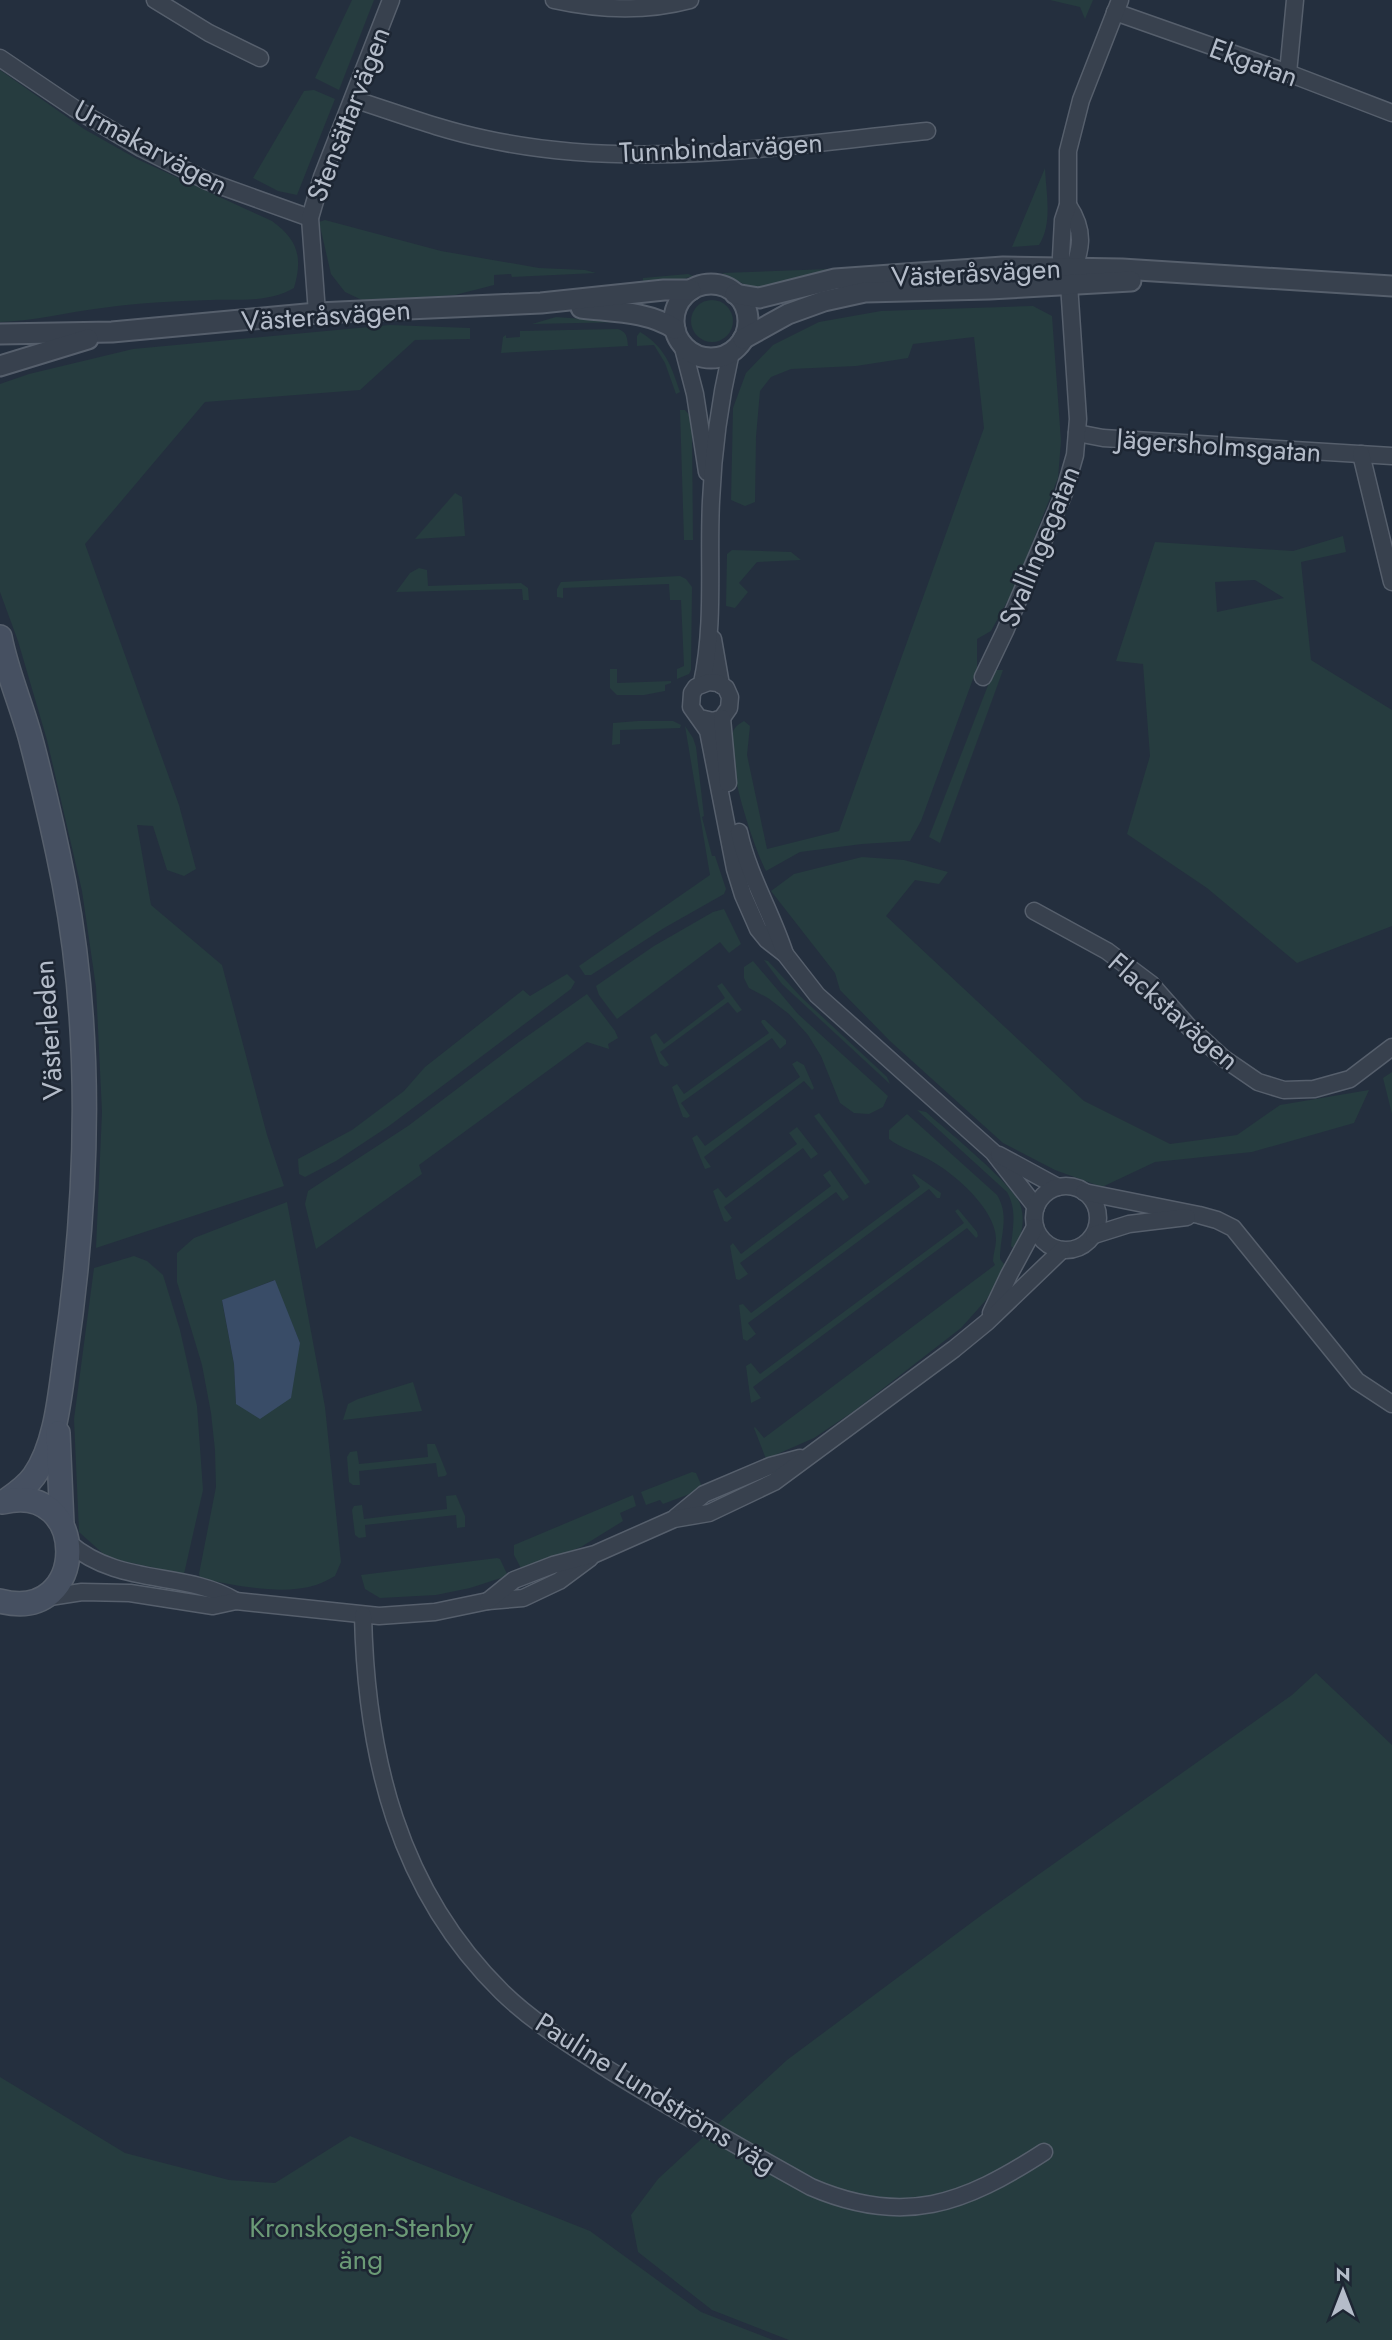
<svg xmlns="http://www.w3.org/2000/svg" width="1392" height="2340" font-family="Jost,sans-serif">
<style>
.green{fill:#263c3f;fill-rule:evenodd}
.water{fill:#394c67}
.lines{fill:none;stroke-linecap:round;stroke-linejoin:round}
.minor-casing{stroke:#565f6c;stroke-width:19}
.tertiary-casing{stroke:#565f6c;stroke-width:23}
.secondary-casing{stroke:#565f6c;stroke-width:26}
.minor{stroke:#38414e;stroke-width:16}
.tertiary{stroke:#38414e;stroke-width:19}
.secondary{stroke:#465061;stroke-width:23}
.labels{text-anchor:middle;stroke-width:5;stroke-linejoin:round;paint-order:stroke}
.street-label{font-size:28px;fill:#b4bcc9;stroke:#1d2633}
.park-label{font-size:28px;fill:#6b9a76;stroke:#1d2633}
</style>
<rect width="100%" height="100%" fill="#242f3e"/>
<!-- green -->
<g class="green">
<polygon points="352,0 374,0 339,90 315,78"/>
<polygon points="1050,0 1093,0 1085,19 1080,7"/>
<path d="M0 70 84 129 137 159 272 221C298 240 303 257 294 288 268 303 239 299 210 300 174 301 137 303 102 308 67 312 35 321 0 322Z"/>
<polygon points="314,90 335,99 297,195 278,191 253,178 304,91"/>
<path d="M1045 168C1046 193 1053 223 1039 245L1012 247Z"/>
<polygon points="325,220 441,251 539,268 585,270 596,273 512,277 511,274 494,275 494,285 455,295 364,301 345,292 331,274 319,222"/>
<polygon points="829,269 829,271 761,290 750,287 722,273"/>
<polygon points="688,274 693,276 671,283 643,285 643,278"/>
<circle cx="712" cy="321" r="21"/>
<path d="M1033 306 1052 316 1061 441 1058 478 1013 591 991 631 977 639V668L921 821 910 841 862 844 800 852 766 871C753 846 724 757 733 732 735 726 739 724 744 721L750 726 747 755 767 849 839 831 984 428 974 337 913 344 908 358 856 366 791 369 771 377 760 391 756 437 755 502 745 506 731 500 733 408 746 373 773 345 819 322 881 311Z"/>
<polygon points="556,317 626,322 532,324"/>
<polygon points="390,325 470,328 470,339 415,340 360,390 205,402 85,544 179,805 196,869 184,876 167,870 153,826 137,825 151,905 222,965 267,1135 284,1186 96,1248 102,1112 96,987 82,891 47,740 18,641 0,592 0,384 29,374 133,349"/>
<path d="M618 329C627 332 627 337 628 346L501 353 503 337 506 335V338L520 337V331Z"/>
<path d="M640 332C665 347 671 365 680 392L676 394 665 363 654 345 637 346V336Z"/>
<polygon points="680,410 685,410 690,416 692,429 693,540 684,540"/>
<polygon points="455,493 462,497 465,536 415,539"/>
<path d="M1343 536 1346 552 1301 562 1311 660 1392 710V926L1297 963 1207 888 1127 834 1150 756 1143 664 1116 661 1155 542 1293 551ZM1255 580 1284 598 1217 612 1215 582Z"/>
<polygon points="732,550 791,552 801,560 757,562 739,583 748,592 735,608 726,606 727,554"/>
<polygon points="419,568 427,570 428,586 521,583 528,588 529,600 523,600 522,589 396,592 410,573"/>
<polygon points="680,576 686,579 692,587 691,670 689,674 677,679 677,669 684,666 681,600 670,600 669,584 563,588 563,598 557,597 557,589 561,582"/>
<polygon points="610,669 617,669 617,683 671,681 671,683 665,685 665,691 644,695 617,695 610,688"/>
<polygon points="994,670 1003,670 940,843 929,837"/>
<polygon points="638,721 673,721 681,725 680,728 620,730 620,744 612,745 613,723"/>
<polygon points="685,726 693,738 696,747 704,816 702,817 712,856 715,856 726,889 724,894 664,928 591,975 585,975 579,966 710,875"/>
<polygon points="862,857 904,860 948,872 939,884 915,880 886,916 1084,1101 1170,1144 1237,1135 1280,1105 1369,1090 1354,1123 1252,1152 1155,1162 1102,1187 1055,1170 1003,1143 890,1041 840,990 835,973 771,891 794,874"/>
<polygon points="724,909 741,944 729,953 720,942 617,1019 599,995 596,986 654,946 713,912"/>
<polygon points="764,960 768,961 801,997 887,1077 890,1084 782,984"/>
<polygon points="753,961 798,1014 888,1096 883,1107 869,1114 854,1113 840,1103 821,1056 808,1035 789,1014 768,998 749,988 744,978 744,967"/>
<polygon points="567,974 575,982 571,989 389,1126 336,1161 305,1177 299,1174 298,1159 352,1130 404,1091 425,1067 523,990 530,996"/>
<polygon points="722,983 742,1010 737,1013 728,1002 660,1052 669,1065 665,1067 660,1064 650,1037 656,1033 664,1044 725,998 717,986"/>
<polygon points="587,994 615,1031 618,1038 608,1044 609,1049 587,1042 419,1165 422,1174 316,1249 305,1204 308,1191 408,1126 519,1042"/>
<polygon points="762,1020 765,1020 786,1040 786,1044 780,1049 772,1038 681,1103 690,1116 687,1118 683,1117 672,1087 677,1084 684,1094 769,1033 761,1022"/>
<polygon points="797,1061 804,1065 814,1088 812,1090 804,1081 704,1157 711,1167 705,1169 692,1138 697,1135 705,1146 800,1077 792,1064"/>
<polygon points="1392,1072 1392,1114 1383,1078"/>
<path d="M917 1110 926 1112C945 1129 1013 1184 1020 1204 1026 1221 1021 1235 1016 1251L1011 1246C1013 1226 1017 1210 1007 1192Z"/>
<polygon points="819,1113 870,1182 865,1185 814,1116"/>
<path d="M907 1114 997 1195C1010 1216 1000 1235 1000 1259L1007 1268 986 1300 961 1328 854 1411 814 1438 766 1459 754 1428 755 1427 764 1438 995 1265 993 1261C993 1254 996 1247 996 1240 997 1210 953 1172 928 1159 915 1152 901 1148 889 1139V1130Z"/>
<polygon points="797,1127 818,1154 811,1159 803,1148 724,1207 732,1218 727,1222 724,1221 713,1191 718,1188 726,1198 797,1144 789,1133"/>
<polygon points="830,1170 849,1197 843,1201 836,1192 740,1263 748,1274 739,1280 736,1279 730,1246 733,1243 741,1254 831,1186 823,1175"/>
<polygon points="914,1174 941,1193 940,1198 937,1198 929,1189 748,1323 756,1334 747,1341 743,1339 739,1305 743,1304 751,1313 920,1187 912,1175"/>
<path d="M287 1202 325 1407 341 1562 335 1576C329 1579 322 1583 316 1585 281 1596 236 1585 201 1579L199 1574 216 1487 215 1450 211 1413 202 1365 177 1282V1253L194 1238ZM274 1280 300 1343 236 1404 234 1364 222 1301Z"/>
<polygon points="958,1209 977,1232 978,1236 976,1238 967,1228 753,1387 761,1398 751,1403 746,1366 751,1363 760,1374 964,1223 955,1211"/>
<polygon points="134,1256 147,1261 163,1275 180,1330 197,1406 203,1490 184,1574 108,1558 79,1532 74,1419 94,1268"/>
<polygon points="413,1382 422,1411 343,1420 348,1404 358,1399"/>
<polygon points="427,1444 435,1444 447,1474 445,1476 438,1477 436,1463 359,1471 360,1485 353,1485 349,1482 347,1457 350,1452 357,1451 359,1464 428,1457"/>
<polygon points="692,1472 696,1473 703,1489 663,1504 660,1500 646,1505 641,1492"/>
<polygon points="456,1495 465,1516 465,1527 457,1528 456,1515 365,1525 366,1537 359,1538 355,1535 352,1510 354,1506 362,1505 364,1519 447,1509 446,1496"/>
<polygon points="633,1495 636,1506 620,1513 623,1521 581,1547 522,1570 514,1555 514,1545"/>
<polygon points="497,1558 500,1559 507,1574 504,1577 470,1588 436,1595 380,1598 365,1589 361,1575"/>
<polygon points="1316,1673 1392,1745 1392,2340 789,2340 712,2310 638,2252 631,2215 658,2179 787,2060 983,1914 1292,1695"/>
<polygon points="0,2077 125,2153 229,2180 275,2183 350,2136 590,2231 701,2312 773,2340 0,2340"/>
</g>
<!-- water -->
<polygon class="water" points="275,1280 300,1343 291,1398 260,1419 236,1404 234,1364 222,1300"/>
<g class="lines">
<defs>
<g id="minor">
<polyline points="155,0 209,33 260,58"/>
<path d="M554 0C599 10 645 12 690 0"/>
<polyline points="1115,12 1288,73 1392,113"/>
<polyline points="0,58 74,108 141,148 207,181 310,218"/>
<polyline points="1288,73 1295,0"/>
<path d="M353 99C397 113 441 130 486 139 632 171 781 146 927 131"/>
<path d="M1068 205C1086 232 1081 249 1071 278"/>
<polyline points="317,313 310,218 322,177 391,0"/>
<polyline points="682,344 695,394 707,472"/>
<polyline points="1077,433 1103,438 1392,456"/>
<polyline points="1361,454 1392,582"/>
<polyline points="713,639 721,685"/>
<polyline points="983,677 1005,631 1064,493 1075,455 1078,419 1069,284 1061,257 1063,220 1068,205 1068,151 1081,100 1120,0"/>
<path d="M702 683C715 623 708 562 711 501 713 451 720 400 731 352"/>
<polyline points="700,718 713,721 722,718 729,708 730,697 726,688 718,683 709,682 696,687 692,693 691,707 708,731 735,869 743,895 758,929 767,940 785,954 817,995 993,1152 1036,1207"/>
<polyline points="722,718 728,783"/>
<path d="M739 832C749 877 771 911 785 954"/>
<polyline points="1034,911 1107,951 1151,984 1188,1026 1223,1058 1258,1082 1284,1090 1314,1089 1350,1079 1392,1047"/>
<polyline points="999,1155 1058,1187"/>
<circle cx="1066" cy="1218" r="32"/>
<polyline points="1084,1192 1199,1215 1217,1220 1233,1228 1357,1381 1392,1404"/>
<polyline points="1094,1235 1129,1224 1187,1217"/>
<polyline points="991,1313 1009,1275 1035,1227"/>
<polyline points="676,1517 704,1494 770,1466 800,1458"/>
<path d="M69 1543C120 1587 184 1570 236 1601"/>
<polyline points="43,1598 82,1592 130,1593 213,1606 236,1601 379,1616 435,1612 488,1601 523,1598 559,1581 590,1558"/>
<polyline points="488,1601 514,1580 553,1565 595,1554 674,1519 709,1513 774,1482 954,1349 987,1322 1062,1250"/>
<path d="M363 1615C366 1756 398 1890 502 1992 534 2023 572 2046 609 2070 675 2111 743 2149 811 2187 904 2227 964 2204 1044 2152"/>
</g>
<g id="tertiary">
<circle cx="711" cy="321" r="37"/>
<polyline points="735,294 759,298 835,279 1003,267 1122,269 1392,286"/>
<path d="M581 308C613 312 647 311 675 329"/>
<polyline points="0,334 112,332 317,313 541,303 664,290 691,290"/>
<polyline points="743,339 788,314 824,301 865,292 989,289 1131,281"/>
<polyline points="0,366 88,339"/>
</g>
<g id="secondary">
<path d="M0 637C7 674 23 708 32 744 44 790 55 837 64 883 94 1039 88 1202 65 1358 60 1394 56 1445 34 1476 27 1486 17 1493 7 1500"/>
<polyline points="58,1433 62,1524"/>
<path d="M0 1601C90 1625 90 1480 3 1502"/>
</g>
</defs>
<!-- minor casing -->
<use href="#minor" class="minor-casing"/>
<!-- tertiary casing -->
<use href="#tertiary" class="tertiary-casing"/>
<!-- secondary casing -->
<use href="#secondary" class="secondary-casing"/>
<!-- minor -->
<use href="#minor" class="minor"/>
<!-- tertiary -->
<use href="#tertiary" class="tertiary"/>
<!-- secondary -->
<use href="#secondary" class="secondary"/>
</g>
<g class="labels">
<!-- street labels -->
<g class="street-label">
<text transform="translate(1254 62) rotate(20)" y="10">Ekgatan</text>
<text transform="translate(348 114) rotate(-69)" y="10">Stensättarvägen</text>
<text transform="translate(151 147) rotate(28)" y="10">Urmakarvägen</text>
<text transform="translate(721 147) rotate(-3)" y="10">Tunnbindarvägen</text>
<text transform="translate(976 272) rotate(-3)" y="10">Västeråsvägen</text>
<text transform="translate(326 315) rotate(-4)" y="10">Västeråsvägen</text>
<text transform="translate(1219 445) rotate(4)" y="10">Jägersholmsgatan</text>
<text transform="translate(1039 546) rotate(-68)" y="10">Svallingegatan</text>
<text transform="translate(1174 1011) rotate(41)" y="10">Flackstavägen</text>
<text transform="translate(48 1030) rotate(-94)" y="10">Västerleden</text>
<text transform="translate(656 2093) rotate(32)" y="10">Pauline Lundströms väg</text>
</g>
<!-- park labels -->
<g class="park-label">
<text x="361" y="2237">Kronskogen-Stenby<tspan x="361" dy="32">äng</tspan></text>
</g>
</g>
<!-- north arrow -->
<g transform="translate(1343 2291)" stroke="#1d2633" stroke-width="5" paint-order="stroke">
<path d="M0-5L12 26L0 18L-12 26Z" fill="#b4bcc9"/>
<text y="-10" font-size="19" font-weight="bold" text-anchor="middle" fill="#b4bcc9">N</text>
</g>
</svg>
